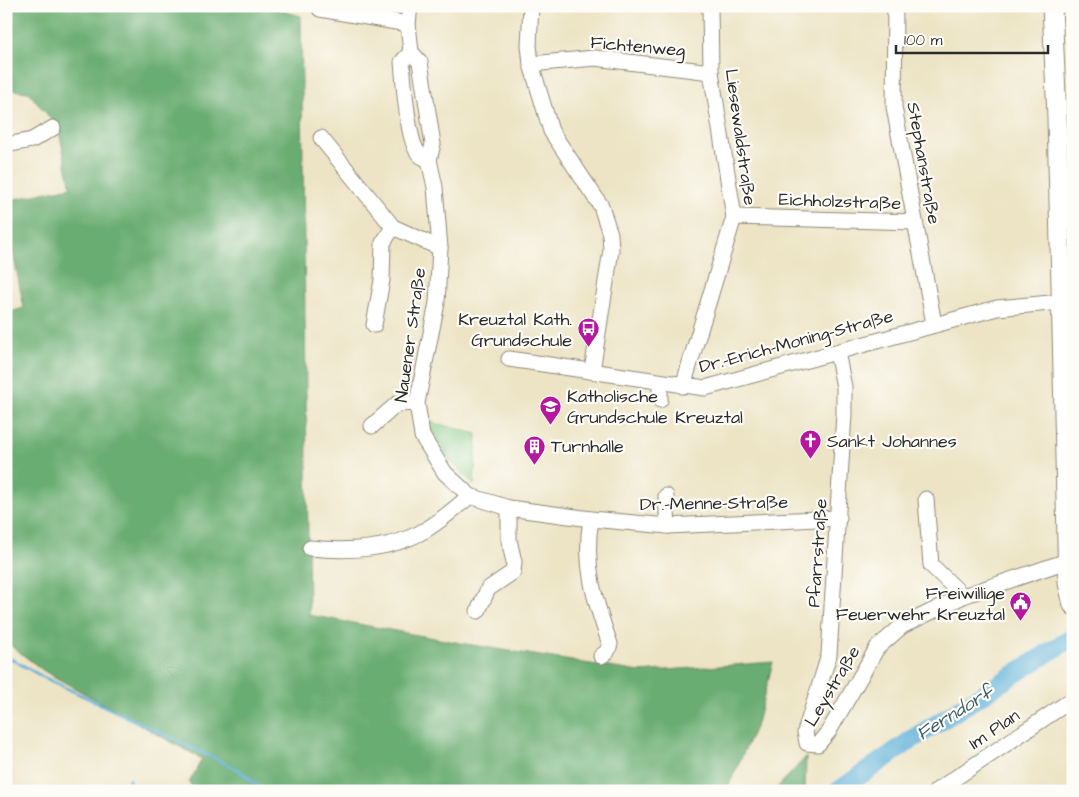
<svg xmlns="http://www.w3.org/2000/svg" width="1079" height="797" font-family="'Architects Daughter',sans-serif">
<style>
.green{fill:#84c984;stroke:#587a58}
.forest{fill:#6bad72;stroke:#4b6c4e}
.lines{fill:none;stroke-linecap:round;stroke-linejoin:round}
.stream{stroke:#5eb1d9;stroke-width:3}
.river{stroke:#5eb1d9;stroke-width:19}
.minor-casing{stroke:#8c8878;stroke-width:17}
.major-casing{stroke:#8c8878;stroke-width:21}
.minor{stroke:#fff;stroke-width:15}
.major{stroke:#fff;stroke-width:19}
.labels{text-anchor:middle;stroke-width:4.5;stroke-linejoin:round;paint-order:stroke}
.street-label{font-size:18px;fill:#2b2b2b;stroke:#fdfcf7}
.poi-label{font-size:18px;fill:#2b2b2b;stroke:#fdfcf7;text-anchor:start}
.water-label{font-size:19px;font-style:italic;fill:#3d5a68;stroke:#fdfcf7}
</style>
<rect width="100%" height="100%" fill="#fdfcf7"/>
<filter id="ink" filterUnits="userSpaceOnUse"><feTurbulence type="fractalNoise" baseFrequency=".02" numOctaves="2"/><feDisplacementMap in="SourceGraphic" scale="10" xChannelSelector="R" yChannelSelector="G"/><feConvolveMatrix kernelMatrix="1 2 1 2 8 2 1 2 1" color-interpolation-filters="sRGB"/></filter>
<filter id="wash" filterUnits="userSpaceOnUse"><feTurbulence type="fractalNoise" baseFrequency=".0096" numOctaves="4" result="noise"/><feDisplacementMap in="SourceGraphic" scale="20" xChannelSelector="R" yChannelSelector="G"/><feGaussianBlur stdDeviation="1.12" result="paint"/><feColorMatrix in="noise" values="0 0 0 0 0 0 0 0 0 0 0 0 0 0 0 0 0 1.4 0 .05"/><feComposite in="paint" operator="in"/></filter>
<g filter="url(#wash)">
<rect width="100%" height="100%" fill="#ede4c5"/>
<!-- green -->
<polygon class="green" points="426,421 477,434 474,485 450,461"/>
<!-- forest -->
<g class="forest">
<polygon points="6,6 263,6 301,16 309,615 466,644 640,672 773,662 757,723 726,791 198,791 189,783 202,759 44,671 6,642 6,313 24,308 6,217 6,201 71,187 58,127 28,92 6,89"/>
<polygon points="806,757 805,791 774,791"/>
</g>
<g class="lines">
<!-- stream -->
<g class="stream">
<polyline points="6,656 43,677 239,770 264,791"/>
<polyline points="129,779 130,791"/>
</g>
<!-- river -->
<polyline class="river" points="838,791 914,738 1073,637"/>
</g>
</g>
<g filter="url(#ink)">
<g class="lines">
<defs>
<g id="minor">
<polyline points="410,6 408,24 411,52 420,62 433,144 429,160 435,187 440,248 437,303 417,403 422,436 445,473 470,496 509,508 591,519 668,526 839,518"/>
<polyline points="531,6 529,45 531,64 551,131 601,206 610,234 611,250 592,371"/>
<polyline points="895,6 894,107 934,324"/>
<polyline points="320,9 408,24"/>
<path d="M411 52 402 62C404 82 407 141 419 154 421 157 426 158 429 160"/>
<polyline points="531,64 595,58 711,72"/>
<polyline points="321,138 393,227 440,248"/>
<polyline points="6,145 32,140 53,128"/>
<polyline points="734,217 915,222"/>
<polyline points="374,325 382,280 383,243 393,227"/>
<polyline points="837,352 844,387 844,414 829,655 805,732 807,743 818,744 829,731 877,648 902,626 963,596 1073,559"/>
<polyline points="509,359 705,388 997,308 1061,302"/>
<polyline points="660,383 660,400"/>
<polyline points="683,386 734,217 711,72 710,6"/>
<polyline points="372,426 397,404 417,403"/>
<polyline points="666,496 668,526"/>
<polyline points="926,499 931,565 963,596"/>
<path d="M591 519C583 564 595 602 610 644L607 652 601 656"/>
<path d="M310 548C349 552 393 550 427 529 442 520 456 507 470 496"/>
<polyline points="478,611 488,589 513,572 514,562 509,540 509,508"/>
<polyline points="936,791 1073,699"/>
</g>
<polyline id="major" points="1052,6 1057,117 1068,583 1073,605"/>
</defs>
<!-- minor casing -->
<use href="#minor" class="minor-casing"/>
<!-- major casing -->
<use href="#major" class="major-casing"/>
<!-- minor -->
<use href="#minor" class="minor"/>
<!-- major -->
<use href="#major" class="major"/>
</g>
</g>
<!-- icons -->
<defs>
<symbol id="bus-pin" viewBox="-11 -11 22 30"><path d="M0 17L-7.5 6A9.5 9.5 0 1 1 7.5 6Z" fill="#b5179e" stroke="#fdfcf7"/><path d="M-5-6H5V4H4V6H2V4H-2V6H-4V4H-5ZM-3.5-4V0h7V-4ZM-3.5 1.2v1.5H-2V1.2ZM2 1.2v1.5H3.5V1.2Z" fill="#fff"/></symbol>
<symbol id="school-pin" viewBox="-11 -11 22 30"><path d="M0 17L-7.5 6A9.5 9.5 0 1 1 7.5 6Z" fill="#b5179e" stroke="#fdfcf7"/><path d="M0-5L7-2L0 1L-7-2ZM-4 1L0 2.5L4 1V4Q0 6-4 4Z" fill="#fff"/></symbol>
<symbol id="church-pin" viewBox="-11 -11 22 30"><path d="M0 17L-7.5 6A9.5 9.5 0 1 1 7.5 6Z" fill="#b5179e" stroke="#fdfcf7"/><path d="M-1.2-6h2.4v3.5h3.3v2.4h-3.3V6h-2.4V-.1h-3.3v-2.4h3.3Z" fill="#fff"/></symbol>
<symbol id="building-pin" viewBox="-11 -11 22 30"><path d="M0 17L-7.5 6A9.5 9.5 0 1 1 7.5 6Z" fill="#b5179e" stroke="#fdfcf7"/><path d="M-4-6H4V6H1V3H-1V6H-4ZM-2.5-4.3h1.7v1.8h-1.7ZM.8-4.3h1.7v1.8H.8ZM-2.5-1h1.7V.8h-1.7ZM.8-1h1.7V.8H.8Z" fill="#fff"/></symbol>
<symbol id="civic-pin" viewBox="-11 -11 22 30"><path d="M0 17L-7.5 6A9.5 9.5 0 1 1 7.5 6Z" fill="#b5179e" stroke="#fdfcf7"/><path d="M-.6-6.5H3V-4.5H.6V-3L4-1V1h2V6H-6V1h2V-1L-.6-3ZM-1.2 2.5V6h2.4V2.5Z" fill="#fff"/></symbol>
</defs>
<g fill-rule="evenodd">
<use href="#bus-pin" x="576" y="316" width="25" height="34"/>
<use href="#school-pin" x="538" y="394" width="25" height="34"/>
<use href="#church-pin" x="798" y="428" width="25" height="34"/>
<use href="#building-pin" x="522" y="434" width="25" height="34"/>
<use href="#civic-pin" x="1008" y="590" width="25" height="34"/>
</g>
<g class="labels">
<!-- street labels -->
<g class="street-label">
<text transform="translate(638 46) rotate(5)" y="6">Fichtenweg</text>
<text transform="translate(741 137) rotate(82)" y="6">Liesewaldstraße</text>
<text transform="translate(924 163) rotate(80)" y="6">Stephanstraße</text>
<text transform="translate(840 201) rotate(2)" y="6">Eichholzstraße</text>
<text transform="translate(410 335) rotate(-82)" y="6">Nauener Straße</text>
<text transform="translate(796 341) rotate(-15)" y="6">Dr.-Erich-Moning-Straße</text>
<text transform="translate(714 503) rotate(-1)" y="6">Dr.-Menne-Straße</text>
<text transform="translate(817 553) rotate(-86)" y="6">Pfarrstraße</text>
<text transform="translate(832 686) rotate(-59)" y="6">Leystraße</text>
<text transform="translate(994 729) rotate(-34)" y="6">Im Plan</text>
</g>
<!-- poi labels -->
<g class="poi-label">
<text x="572" y="325" text-anchor="end">Kreuztal Kath.<tspan x="572" dy="21">Grundschule</tspan></text>
<text x="567" y="402">Katholische<tspan x="567" dy="21">Grundschule Kreuztal</tspan></text>
<text x="827" y="447">Sankt Johannes</text>
<text x="551" y="452">Turnhalle</text>
<text x="1005" y="599" text-anchor="end">Freiwillige<tspan x="1005" dy="21">Feuerwehr Kreuztal</tspan></text>
</g>
<!-- water labels -->
<g class="water-label">
<text transform="translate(954 712) rotate(-32)" y="7">Ferndorf</text>
</g>
</g>
<!-- margin -->
<rect width="1079" height="797" fill="none" stroke="#fdfcf7" stroke-width="25"/>
<!-- scale -->
<path d="M896 45v8h152v-8" fill="none" stroke="#2b2b2b" stroke-width="2.5"/>
<text x="904" y="45" font-size="15" fill="#2b2b2b" stroke="#fdfcf7" stroke-width="4" paint-order="stroke">100 m</text>
</svg>
